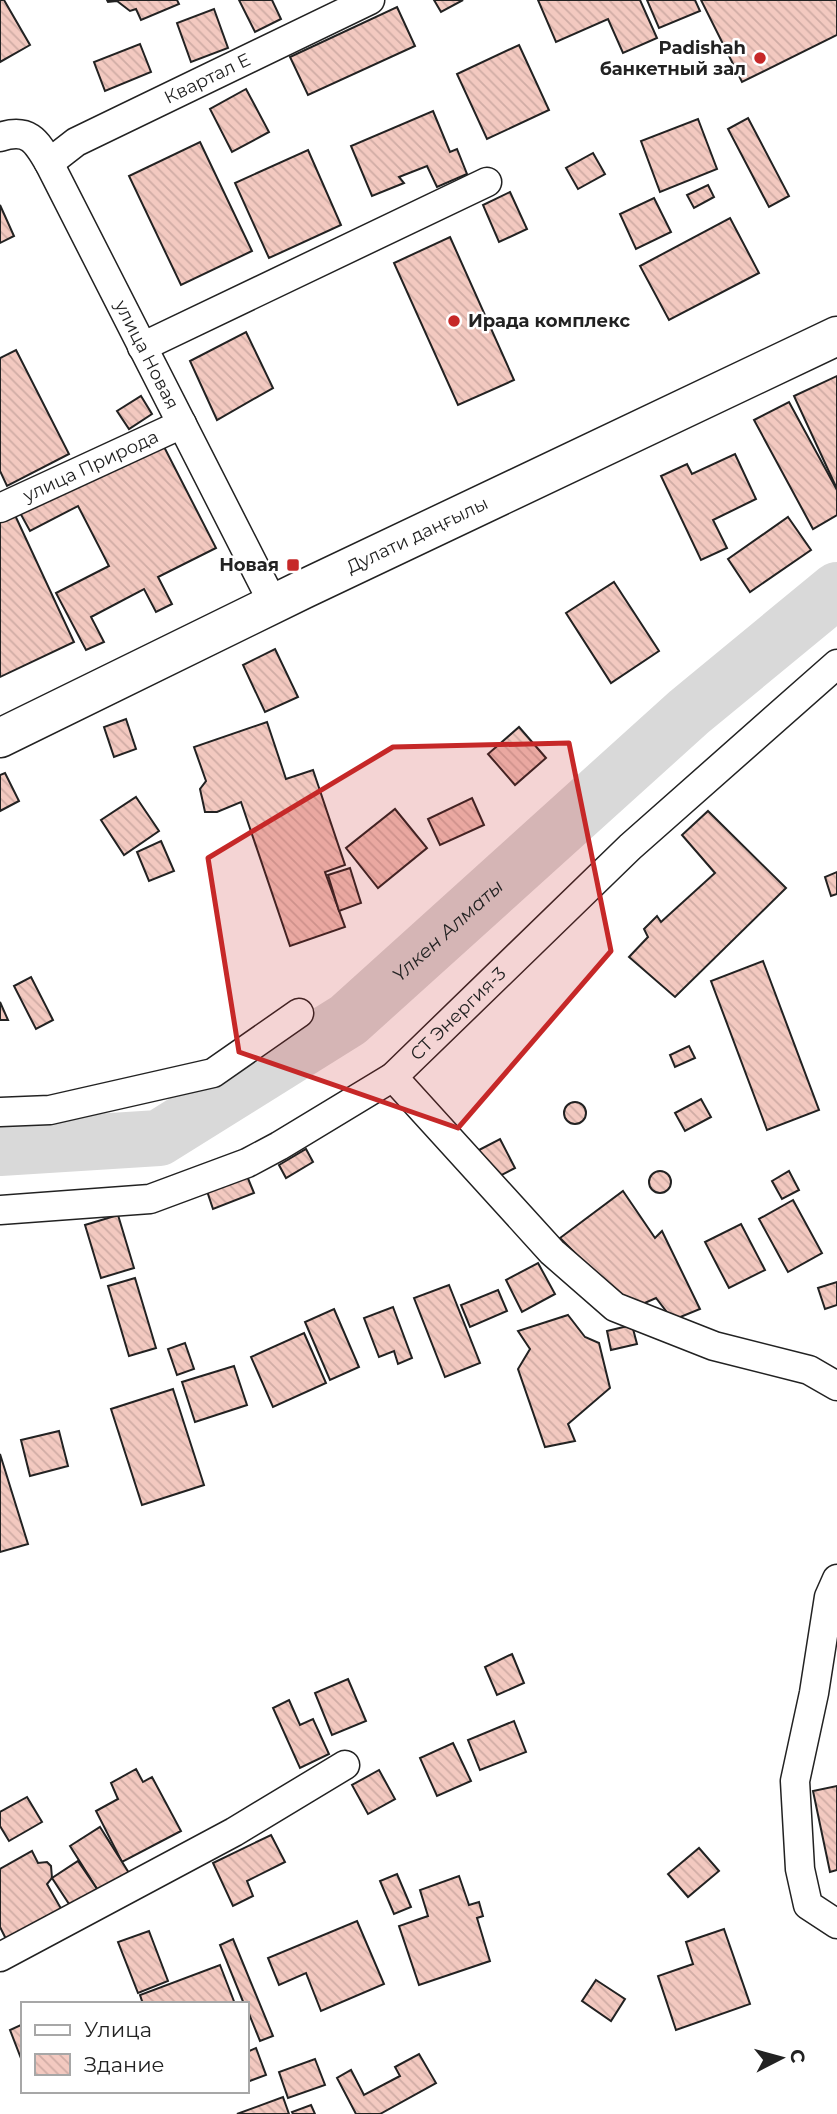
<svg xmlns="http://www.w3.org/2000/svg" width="837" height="2114" font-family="Montserrat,sans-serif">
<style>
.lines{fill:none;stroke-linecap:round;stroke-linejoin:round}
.river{stroke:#d9d9d9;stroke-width:56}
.building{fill:url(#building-back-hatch);stroke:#222;stroke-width:2}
.street-casing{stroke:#222;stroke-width:31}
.secondary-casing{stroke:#222;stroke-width:41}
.street{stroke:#fff;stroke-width:28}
.secondary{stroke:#fff;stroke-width:38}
.marked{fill:#c62828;fill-opacity:0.2;stroke:#c62828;stroke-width:5;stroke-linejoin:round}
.poi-dot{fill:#c62828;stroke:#fff;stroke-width:2.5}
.labels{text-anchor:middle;stroke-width:5;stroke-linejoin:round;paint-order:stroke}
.poi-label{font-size:18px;font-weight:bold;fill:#222;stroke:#fff;text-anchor:end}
.street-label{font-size:18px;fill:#222;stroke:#fff}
.water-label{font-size:19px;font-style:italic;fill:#222;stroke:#fff}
</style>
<defs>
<pattern id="building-back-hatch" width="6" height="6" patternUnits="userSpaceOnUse" patternTransform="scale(1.75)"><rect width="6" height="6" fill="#f3c9c0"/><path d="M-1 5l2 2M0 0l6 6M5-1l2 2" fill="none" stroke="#d0aca5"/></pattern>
</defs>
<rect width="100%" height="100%" fill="#fff"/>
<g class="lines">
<!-- river -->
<path class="river" id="s1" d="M0 1148 159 1138 348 1020 689 712 837 590"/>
</g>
<!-- building -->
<g class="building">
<polygon points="0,0 4,0 30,45 0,62"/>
<polygon points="107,0 177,0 179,4 141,20 136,9 130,11 117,1 108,2"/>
<polygon points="239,0 272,0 281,19 255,32"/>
<polygon points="434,0 463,0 441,12"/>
<polygon points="538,0 640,0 657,38 623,53 608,19 556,42"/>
<polygon points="647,0 695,0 700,11 659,28"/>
<polygon points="701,0 837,0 837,35 742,82"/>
<polygon points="397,7 415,46 308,95 290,57"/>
<polygon points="214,9 228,48 191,62 177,23"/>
<polygon points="140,44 151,72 105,91 94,62"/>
<polygon points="519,45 549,110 487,139 457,74"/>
<polygon points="246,89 269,132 232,152 210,109"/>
<polygon points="433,111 450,152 457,149 467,174 437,187 427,166 399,177 404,183 372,196 351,146"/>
<polygon points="748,118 789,196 769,207 728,129"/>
<polygon points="698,119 717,169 660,192 641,141"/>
<polygon points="200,142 252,251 181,285 129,176"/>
<polygon points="308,150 341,225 269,258 235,183"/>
<polygon points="593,153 605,174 578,189 566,168"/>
<polygon points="708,185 714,197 694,208 687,195"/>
<polygon points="510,192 527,229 499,242 483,205"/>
<polygon points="654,198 671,232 636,249 620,214"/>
<polygon points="0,205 14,236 0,243"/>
<polygon points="730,218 759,273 669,320 640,266"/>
<polygon points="450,237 514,380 458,405 394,263"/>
<polygon points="246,332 273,388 217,420 190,361"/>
<polygon points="16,350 69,454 7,486 0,471 0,358"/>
<polygon points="837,376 837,489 794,396"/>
<polygon points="141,396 152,414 129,429 117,411"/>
<polygon points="789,402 837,490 837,515 813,529 754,420"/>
<polygon points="160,439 216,548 158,577 172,604 156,612 144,589 91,617 104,642 86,650 56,593 109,566 78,506 30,531 19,511"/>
<polygon points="735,454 756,499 713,520 727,548 701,560 661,476 687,464 692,474"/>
<polygon points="14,513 74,642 0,677 0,520"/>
<polygon points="788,517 811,550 750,592 728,559"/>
<polygon points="614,582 659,651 611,683 566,613"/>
<polygon points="275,649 298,697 265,712 243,665"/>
<polygon points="126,719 136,749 114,757 104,727"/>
<polygon points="267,722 286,779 313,770 345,865 325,872 345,927 290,946 241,802 217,812 205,812 200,789 206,781 194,747"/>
<polygon points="519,727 546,758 515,785 488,754"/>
<polygon points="5,773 19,801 0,811 0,775"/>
<polygon points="136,797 159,831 124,855 101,820"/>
<polygon points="472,798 484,825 440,845 428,819"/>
<polygon points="395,809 427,848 378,888 346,848"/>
<polygon points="708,811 786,888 675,997 629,957 648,937 644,929 657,916 661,922 715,873 682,835"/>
<polygon points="161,841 174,871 149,881 137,852"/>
<polygon points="350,868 361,903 339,911 328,875"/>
<polygon points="837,872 837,894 831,896 825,877"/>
<polygon points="763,961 819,1110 767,1130 711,981"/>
<polygon points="31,977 53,1020 36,1029 14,986"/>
<polygon points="0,1002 8,1020 0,1020"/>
<polygon points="689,1046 695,1058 675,1067 670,1055"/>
<polygon points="701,1099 711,1117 685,1131 675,1113"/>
<circle cx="575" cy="1113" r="11"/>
<polygon points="500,1139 515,1168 494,1179 479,1150"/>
<polygon points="306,1149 313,1162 286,1178 279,1165"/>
<polygon points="789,1171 799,1190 782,1199 772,1181"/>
<circle cx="660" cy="1182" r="11"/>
<polygon points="247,1176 254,1193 213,1209 207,1191"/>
<polygon points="623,1191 655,1238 662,1231 700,1309 673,1320 656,1298 631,1309 560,1238"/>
<polygon points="793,1200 822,1253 788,1272 759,1219"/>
<polygon points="118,1215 134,1268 101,1278 85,1225"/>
<polygon points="741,1224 765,1270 729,1288 705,1242"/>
<polygon points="538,1263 555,1294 522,1312 506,1280"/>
<polygon points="135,1278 156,1348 129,1356 108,1286"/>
<polygon points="837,1282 837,1305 825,1309 818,1288"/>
<polygon points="449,1285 480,1363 445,1377 414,1298"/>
<polygon points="498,1290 507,1311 470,1327 461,1305"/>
<polygon points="393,1307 412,1358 398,1364 394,1351 379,1357 364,1318"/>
<polygon points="334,1309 359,1367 330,1380 305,1322"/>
<polygon points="568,1315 585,1337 599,1343 610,1388 568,1424 575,1441 545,1447 518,1369 530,1349 518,1331"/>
<polygon points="632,1325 637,1344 611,1350 607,1331"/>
<polygon points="304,1333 326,1383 273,1407 251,1357"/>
<polygon points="185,1343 194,1369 177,1375 168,1349"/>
<polygon points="234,1366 247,1405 195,1422 182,1382"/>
<polygon points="173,1389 204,1485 142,1505 111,1409"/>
<polygon points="59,1431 68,1466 30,1476 21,1440"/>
<polygon points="0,1454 28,1544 0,1552"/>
<polygon points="512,1654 524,1683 497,1695 485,1667"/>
<polygon points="348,1679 366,1721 332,1735 315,1693"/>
<polygon points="289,1700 300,1725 313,1719 329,1754 300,1768 273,1708"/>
<polygon points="514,1721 526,1752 480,1770 468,1740"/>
<polygon points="453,1743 471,1781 437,1796 420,1758"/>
<polygon points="136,1769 143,1782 152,1777 181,1831 122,1862 96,1811 118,1799 111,1783"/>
<polygon points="379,1770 395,1799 368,1814 352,1785"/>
<polygon points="837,1786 837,1870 830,1872 813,1791"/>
<polygon points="27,1797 42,1822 9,1841 0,1826 0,1812"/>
<polygon points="100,1827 129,1873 99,1892 70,1846"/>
<polygon points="271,1835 285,1862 247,1881 253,1896 233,1906 213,1863"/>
<polygon points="699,1848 719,1871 688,1897 668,1874"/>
<polygon points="32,1851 38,1863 47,1862 51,1866 52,1878 47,1884 63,1912 8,1943 0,1927 0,1869"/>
<polygon points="78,1861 99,1892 73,1910 52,1878"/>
<polygon points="397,1874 411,1907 394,1914 380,1881"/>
<polygon points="459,1876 469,1905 479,1902 483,1916 477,1918 490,1961 419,1985 399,1926 428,1916 420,1890"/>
<polygon points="357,1921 384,1984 321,2011 306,1973 279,1985 268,1958"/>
<polygon points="724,1929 750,2004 676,2030 658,1976 693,1964 686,1942"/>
<polygon points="149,1931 168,1981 138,1993 118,1942"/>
<polygon points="233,1939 273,2036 260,2041 247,2009 247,2004 244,2004 220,1945"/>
<polygon points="220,1965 235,2004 143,2004 140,1995"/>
<polygon points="596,1980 625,1999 611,2021 582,2001"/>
<polygon points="23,2024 23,2060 22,2061 10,2030"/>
<polygon points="256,2048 266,2075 247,2082 247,2052"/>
<polygon points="419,2054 436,2083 380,2114 356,2114 337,2078 351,2070 364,2095 400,2076 395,2067"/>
<polygon points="315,2059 325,2085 288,2098 279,2072"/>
<polygon points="283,2097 289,2114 237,2114"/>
<polygon points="311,2105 315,2114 293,2114 292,2112"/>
</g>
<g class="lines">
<defs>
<g id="street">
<path id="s2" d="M0 137C28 128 36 140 49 163L273 603"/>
<path id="s3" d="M49 163 76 142 370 0"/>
<polyline points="142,347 487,182"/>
<path id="s4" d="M0 508 182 424"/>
<polyline points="393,1077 552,1252 615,1307 714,1346 809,1370 837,1386"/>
<polyline points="0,1112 50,1110 213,1073 299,1013"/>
<path id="s5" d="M0 1210 150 1199 247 1163 279 1146 393 1077 630 847 837 664"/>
<polyline points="837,1579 829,1597 814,1693 795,1781 800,1869 808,1905 837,1924"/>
<polyline points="0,1957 234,1832 345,1765"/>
</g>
<g id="secondary">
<path id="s6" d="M0 738 304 589 837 336"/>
</g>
</defs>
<!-- street casing -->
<use href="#street" class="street-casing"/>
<!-- secondary casing -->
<use href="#secondary" class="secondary-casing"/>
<!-- street -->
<use href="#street" class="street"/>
<!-- secondary -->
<use href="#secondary" class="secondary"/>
</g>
<!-- marked area -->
<path class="marked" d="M569 743 611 951 458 1128 239 1052 208 858 393 747Z"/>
<!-- markers -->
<g class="poi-dot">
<circle cx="760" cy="58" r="7"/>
<circle cx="454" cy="321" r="7"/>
<rect x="286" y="558" width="14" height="14" rx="3.5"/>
</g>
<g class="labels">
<!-- poi labels -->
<g class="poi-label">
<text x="746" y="54">Padishah<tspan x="746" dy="21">банкетный зал</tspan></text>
<text x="468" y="327" text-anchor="start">Ирада комплекс</text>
<text x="279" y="571">Новая</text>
</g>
<!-- street labels -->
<g class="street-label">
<text dy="6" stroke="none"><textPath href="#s3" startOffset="180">Квартал Е</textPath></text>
<text dy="6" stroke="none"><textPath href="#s2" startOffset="278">улица Новая</textPath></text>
<text dy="6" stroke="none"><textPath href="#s4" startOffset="100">улица Природа</textPath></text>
<text dy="6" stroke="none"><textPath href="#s6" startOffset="464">Дулати даңғылы</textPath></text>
<text dy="6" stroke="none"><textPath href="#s5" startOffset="514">СТ Энергия-3</textPath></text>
</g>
<!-- water labels -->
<g class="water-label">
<text dy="7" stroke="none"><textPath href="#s1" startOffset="516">Үлкен Алматы</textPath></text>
</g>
</g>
<!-- legend -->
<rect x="21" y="2002" width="228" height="91" fill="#ffffff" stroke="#a7a7a7" stroke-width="2"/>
<rect x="35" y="2025" width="35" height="10" fill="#ffffff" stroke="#a7a7a7" stroke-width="2"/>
<text x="84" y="2037" font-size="21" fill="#222222">Улица</text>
<rect x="35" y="2054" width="35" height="21" fill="url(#building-back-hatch)" stroke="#a7a7a7" stroke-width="2"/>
<text x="84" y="2072" font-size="21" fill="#222222">Здание</text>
<!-- north arrow -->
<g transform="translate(781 2058) rotate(84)" stroke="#ffffff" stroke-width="5" paint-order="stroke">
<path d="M0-5L12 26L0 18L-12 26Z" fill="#222222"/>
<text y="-10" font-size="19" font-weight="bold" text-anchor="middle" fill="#222222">С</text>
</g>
</svg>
